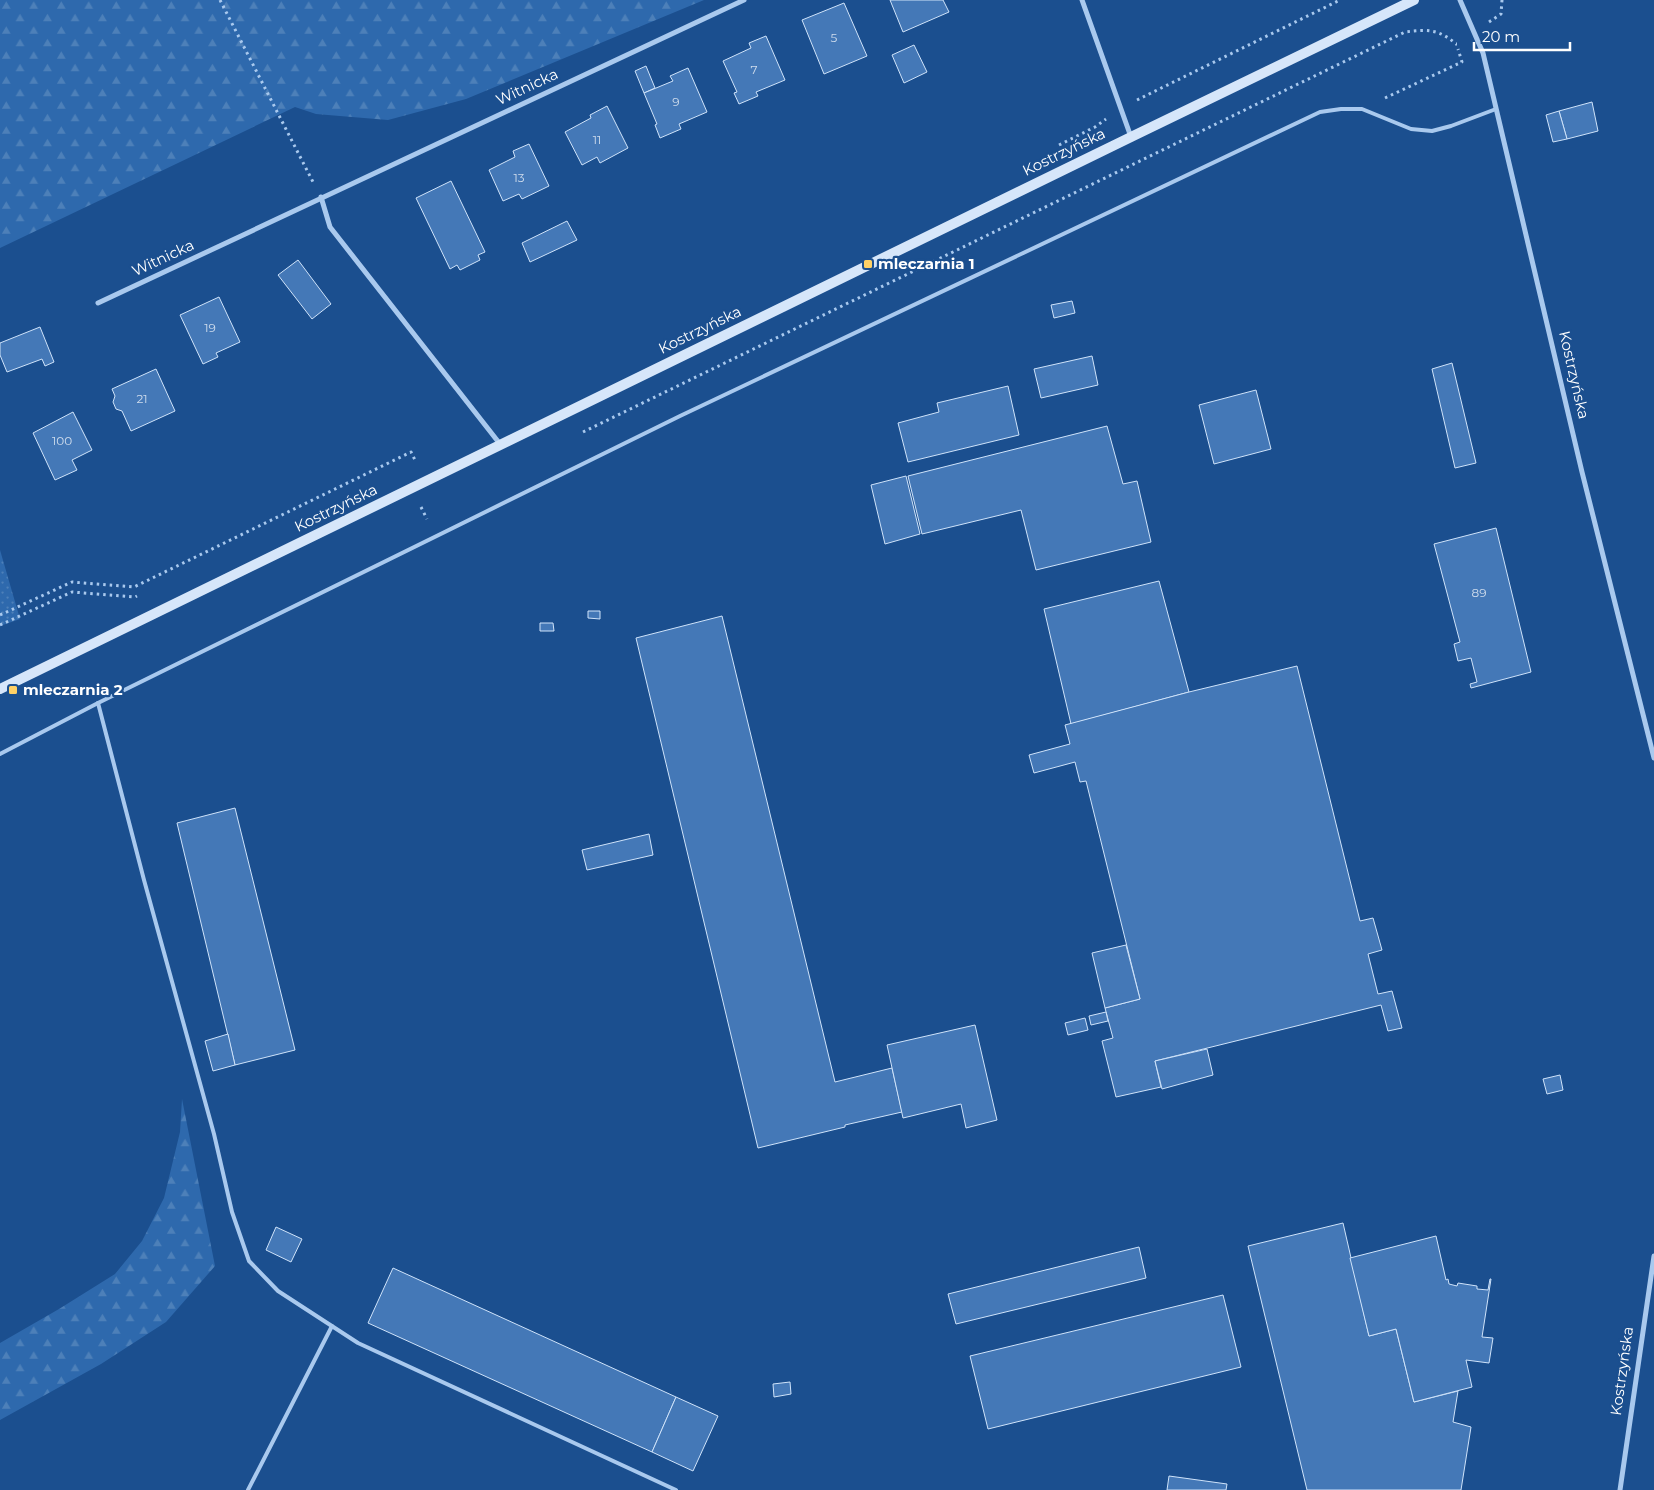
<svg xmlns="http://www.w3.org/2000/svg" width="1654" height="1490" font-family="Montserrat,sans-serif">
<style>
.grass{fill:url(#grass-dots)}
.forest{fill:url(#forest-firs)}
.building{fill:#4478b7;stroke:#cfe3fa}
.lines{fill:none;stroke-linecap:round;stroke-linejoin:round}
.path{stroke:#a9c9ee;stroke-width:3;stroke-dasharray:2.5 4;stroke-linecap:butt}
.service{stroke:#a9c9ee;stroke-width:4}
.minor{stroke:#a9c9ee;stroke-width:5}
.secondary{stroke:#d6e6fa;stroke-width:10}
.poi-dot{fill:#ffd166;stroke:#1b4f8f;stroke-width:2}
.labels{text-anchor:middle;stroke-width:4.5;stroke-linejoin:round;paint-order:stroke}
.number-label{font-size:12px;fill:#d0dded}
.street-label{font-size:15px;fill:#fff;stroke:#1b4f8f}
.poi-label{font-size:15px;font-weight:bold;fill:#fff;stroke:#1b4f8f;text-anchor:start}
</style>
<defs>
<pattern id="grass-dots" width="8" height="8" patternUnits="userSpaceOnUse" patternTransform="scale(1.25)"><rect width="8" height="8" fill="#2e69ad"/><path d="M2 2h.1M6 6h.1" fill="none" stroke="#4d80b9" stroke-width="1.8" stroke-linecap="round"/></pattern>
<pattern id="forest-firs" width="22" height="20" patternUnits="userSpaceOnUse" patternTransform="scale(1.25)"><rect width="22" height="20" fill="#2e69ad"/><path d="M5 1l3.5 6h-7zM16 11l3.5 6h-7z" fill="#4d80b9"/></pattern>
</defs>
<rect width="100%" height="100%" fill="#1b4f8f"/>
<!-- grass -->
<polygon class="grass" points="0,550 20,619 0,626"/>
<!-- forest -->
<g class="forest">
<polygon points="0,0 704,0 466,99 388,120 316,114 295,107 0,248"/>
<polygon points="182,1099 215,1266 166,1322 101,1364 0,1420 0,1343 59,1309 115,1274 142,1241 164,1198 180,1132"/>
</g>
<!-- building -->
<g class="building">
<polygon points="890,0 943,0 949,12 903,32"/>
<polygon points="844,3 867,56 824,74 802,20"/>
<polygon points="766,36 785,80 756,92 758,96 739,104 734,93 737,92 723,61 751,48 749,43"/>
<polygon points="914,45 927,72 904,83 892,55"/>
<polygon points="646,66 655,88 644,93 635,71"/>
<polygon points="688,68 707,112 679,124 681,129 660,138 655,125 657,124 644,93 673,81 670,76"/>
<polygon points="1592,102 1598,131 1567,139 1559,111"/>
<polygon points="607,106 628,148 600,163 597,157 582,165 565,132 591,118 590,115"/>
<polygon points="1559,111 1567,139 1553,142 1546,115"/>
<polygon points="529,144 549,186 522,199 519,194 503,201 489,170 515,157 513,151"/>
<polygon points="451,181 485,252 478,255 480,260 460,270 457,265 450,269 416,198"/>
<polygon points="567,221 577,240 530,262 522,243"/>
<polygon points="298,260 331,304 312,319 278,275"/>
<polygon points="219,297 240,342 216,353 218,357 203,364 180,315"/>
<polygon points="1072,301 1075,313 1054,318 1051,305"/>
<polygon points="40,327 54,362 45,366 42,359 7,372 0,355 0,343"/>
<polygon points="1092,356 1098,385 1041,398 1034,369"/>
<polygon points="1452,363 1476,463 1455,468 1432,369"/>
<polygon points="156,369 175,411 131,431 122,411 116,409 113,402 115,396 112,389"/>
<polygon points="1008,386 1019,435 908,462 898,423 939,412 937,403"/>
<polygon points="1256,390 1271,449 1214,464 1199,405"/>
<polygon points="73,412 92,450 72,460 77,470 55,480 33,433"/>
<polygon points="1107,426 1123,484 1137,481 1151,542 1036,570 1021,510 922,534 908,476"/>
<polygon points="906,476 920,534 885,544 871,485"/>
<polygon points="1496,528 1531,672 1471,688 1470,684 1477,682 1471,658 1458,661 1454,644 1460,642 1434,544"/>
<polygon points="1159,581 1189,692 1071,724 1044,609"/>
<polygon points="588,611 600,611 600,619 588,618"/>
<polygon points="722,616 835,1082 892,1068 902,1112 845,1125 845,1127 758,1148 636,638"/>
<polygon points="540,623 553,623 554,631 540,631"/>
<polygon points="1297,666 1360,921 1373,918 1382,950 1368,954 1378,994 1392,991 1402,1028 1388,1031 1381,1005 1155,1061 1161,1087 1116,1097 1102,1041 1113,1038 1105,1008 1140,999 1086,781 1080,782 1075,762 1034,773 1029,755 1070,744 1065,725 1189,692"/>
<polygon points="235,808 295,1050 235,1065 177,823"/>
<polygon points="649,834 653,855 587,870 582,850"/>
<polygon points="1126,945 1140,999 1105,1008 1092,953"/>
<polygon points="1106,1012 1108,1021 1091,1025 1089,1016"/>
<polygon points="1085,1018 1088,1030 1068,1035 1065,1023"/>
<polygon points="975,1025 997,1120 966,1128 961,1104 903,1118 887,1045"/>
<polygon points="228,1034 235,1065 213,1071 205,1041"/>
<polygon points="1207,1049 1213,1075 1162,1089 1155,1061"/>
<polygon points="1560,1075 1563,1090 1547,1094 1543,1079"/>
<polygon points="1343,1223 1369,1336 1396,1329 1414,1402 1458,1391 1453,1422 1471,1427 1461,1490 1307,1490 1248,1246"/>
<polygon points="276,1227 302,1239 291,1262 266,1250"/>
<polygon points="1436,1236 1446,1280 1448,1279 1449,1284 1457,1286 1458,1283 1477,1286 1477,1289 1488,1290 1490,1279 1491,1279 1482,1337 1493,1338 1489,1363 1466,1360 1472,1387 1414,1402 1396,1329 1369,1336 1350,1258"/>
<polygon points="1139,1247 1146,1278 956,1324 948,1294"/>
<polygon points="393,1268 676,1397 652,1452 368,1323"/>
<polygon points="1223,1295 1241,1367 988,1429 970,1356"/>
<polygon points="790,1382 791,1394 774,1397 773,1384"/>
<polygon points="676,1397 718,1416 693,1471 652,1452"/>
<polygon points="1169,1476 1227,1484 1226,1490 1167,1490"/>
</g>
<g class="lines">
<!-- path -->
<g class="path">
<polyline points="220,0 313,182"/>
<polyline points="1489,22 1501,14 1502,0"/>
<polyline points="1385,98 1462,62 1458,49"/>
<polyline points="1137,100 1340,0"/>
<polyline points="1059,145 1095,127 1106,119"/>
<path d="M583 432 1405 32C1427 29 1439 29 1456 44H1457"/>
<polyline points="421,507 427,519"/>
<polyline points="0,615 72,582 134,587 411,452 416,462"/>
<polyline points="0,625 72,592 135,597 137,596"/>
</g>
<!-- service -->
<g class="service">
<polyline points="98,703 144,880 214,1134 232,1212 249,1261 278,1291 358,1343 676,1490"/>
<polyline points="0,754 98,703 680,416 1320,112 1341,109 1362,109 1411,129 1432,131 1451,126 1496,109"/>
<polyline points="248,1490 332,1326"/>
</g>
<!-- minor -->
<g class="minor">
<polyline points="1082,0 1131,137"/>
<polyline points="1460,0 1483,53 1582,472 1654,758"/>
<polyline points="321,197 330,227 500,444"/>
<polyline points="98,303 744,0"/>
<polyline points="1620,1490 1654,1256"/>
</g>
<!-- secondary -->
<polyline class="secondary" points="0,689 1131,137 1414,0"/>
</g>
<!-- markers -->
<g class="poi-dot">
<rect x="863" y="259" width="10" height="10" rx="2.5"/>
<rect x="8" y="685" width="10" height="10" rx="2.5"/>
</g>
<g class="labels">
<!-- number labels -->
<g class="number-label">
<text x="834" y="42">5</text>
<text x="754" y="74">7</text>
<text x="676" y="106">9</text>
<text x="597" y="144">11</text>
<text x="519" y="182">13</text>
<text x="210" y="332">19</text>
<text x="142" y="403">21</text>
<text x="62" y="445">100</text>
<text x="1479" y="597">89</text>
</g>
<!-- street labels -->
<g class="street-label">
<text transform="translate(527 87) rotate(-25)" y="5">Witnicka</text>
<text transform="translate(1064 152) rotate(-26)" y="5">Kostrzyńska</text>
<text transform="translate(163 258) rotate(-25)" y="5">Witnicka</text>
<text transform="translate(700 330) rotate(-26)" y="5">Kostrzyńska</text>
<text transform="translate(1574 375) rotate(77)" y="5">Kostrzyńska</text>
<text transform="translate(336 508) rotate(-26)" y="5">Kostrzyńska</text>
<text transform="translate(1622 1371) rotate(-82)" y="5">Kostrzyńska</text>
</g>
<!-- poi labels -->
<g class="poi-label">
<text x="878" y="269">mleczarnia 1</text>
<text x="23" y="695">mleczarnia 2</text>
</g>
</g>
<!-- scale -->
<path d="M1474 42v8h96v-8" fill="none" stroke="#ffffff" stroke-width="2.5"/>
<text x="1482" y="42" font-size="15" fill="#ffffff" stroke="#1b4f8f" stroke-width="4" paint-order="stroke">20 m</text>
</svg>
